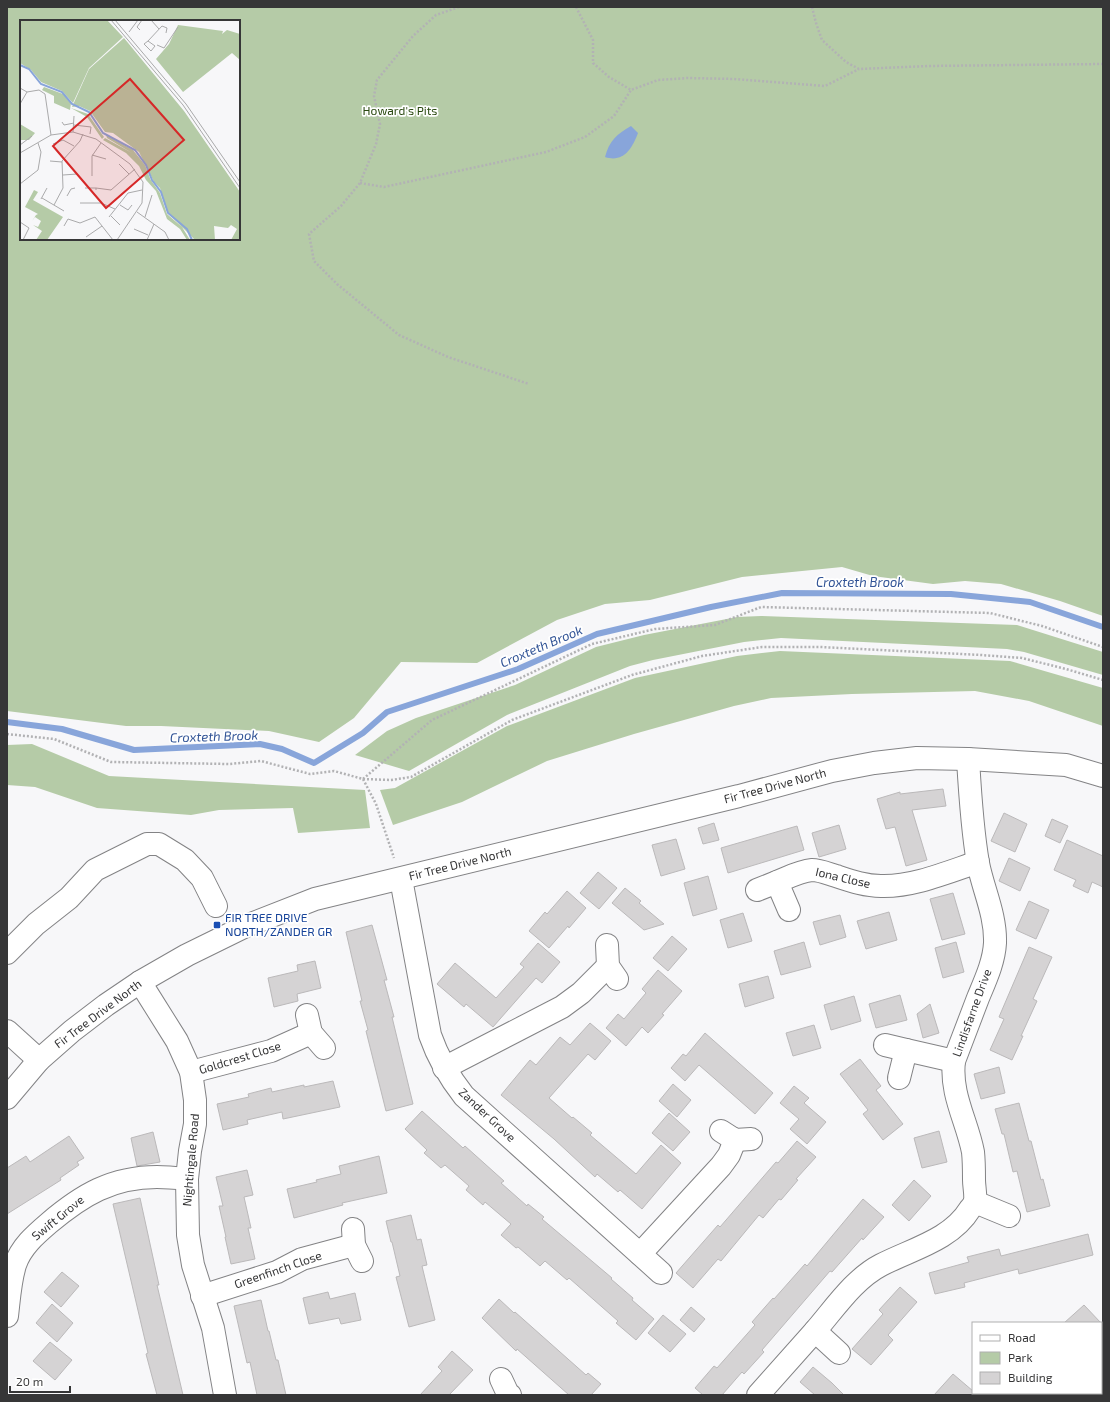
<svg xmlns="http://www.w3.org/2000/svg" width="1110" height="1402" font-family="'Exo 2',sans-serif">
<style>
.green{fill:#b5cba7;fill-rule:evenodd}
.water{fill:#88a5da}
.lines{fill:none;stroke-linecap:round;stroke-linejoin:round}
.stream{stroke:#88a5da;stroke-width:6}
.building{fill:#d5d3d4;stroke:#bbb9ba}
.minor-casing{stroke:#838385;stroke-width:24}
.path{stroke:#b2b2b4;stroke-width:2.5;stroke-dasharray:2 2;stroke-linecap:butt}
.minor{stroke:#fff;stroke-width:22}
.transit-dot{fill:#1a4fb4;stroke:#fff;stroke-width:1.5}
.labels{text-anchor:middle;stroke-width:3.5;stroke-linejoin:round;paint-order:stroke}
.park-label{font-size:12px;fill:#29480f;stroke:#fff}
.street-label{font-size:12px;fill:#363637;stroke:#fff}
.transit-label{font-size:12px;fill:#164399;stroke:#fff;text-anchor:start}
.water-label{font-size:13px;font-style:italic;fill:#325496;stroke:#fff}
.inset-river{fill:none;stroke:#88a5da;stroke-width:2}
.inset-road{fill:none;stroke:#aaaaab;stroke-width:1}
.view{fill:#d62828;fill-opacity:0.15;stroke:#d62828;stroke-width:2}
.inset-edge{fill:none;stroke:#363637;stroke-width:2}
</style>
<rect width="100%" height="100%" fill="#f7f7f9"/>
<!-- green -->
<g class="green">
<path d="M7 7H1103V616L1060 601 1001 584 965 581 933 584 873 576 842 567 742 577 650 600 605 604 557 620 477 663 401 662 354 718 319 742 269 731 161 726H126L7 711ZM21 21H239V239H21Z"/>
<polygon points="761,616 1017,625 1103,652 1103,675 1024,652 1007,649 781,638 744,642 653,660 630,666 507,715 409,771 355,755 387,731 416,718 515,685 596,647 644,635 737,617"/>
<polygon points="780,651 1010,661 1103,688 1103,726 1029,701 975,691 852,694 771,698 734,706 634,734 547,761 462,802 393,825 380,790 395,788 507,726 635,678 737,656"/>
<polygon points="32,744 109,776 365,790 370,828 298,833 293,808 219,810 191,815 97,808 35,787 7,785 7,745"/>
</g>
<!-- water -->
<path class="water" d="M631 126 638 133C632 149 623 163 605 157 609 141 617 134 631 126Z"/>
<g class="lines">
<!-- stream -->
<polyline class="stream" points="7,722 62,729 134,750 260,744 282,749 314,763 363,733 387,712 518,669 597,634 711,607 782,593 951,594 1030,602 1103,627"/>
</g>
<!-- building -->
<g class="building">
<polygon points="943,789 946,806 912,810 927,860 906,866 895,827 886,829 877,799 900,792 900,794"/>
<polygon points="1004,813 1027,824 1015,852 991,841"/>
<polygon points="1052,819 1068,826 1060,843 1045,836"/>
<polygon points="714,823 719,840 703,844 698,828"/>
<polygon points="839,825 846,849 819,857 812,833"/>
<polygon points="797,826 804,850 728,873 721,848"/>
<polygon points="676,839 685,869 661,876 652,845"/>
<polygon points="1067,840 1103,856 1103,887 1092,882 1088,893 1073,886 1076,880 1054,870"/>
<polygon points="1009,858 1030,868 1020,891 999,881"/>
<polygon points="598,872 617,888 599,909 580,893"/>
<polygon points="708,876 717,909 693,916 684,883"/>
<polygon points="625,888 641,901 639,903 664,924 644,930 612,903"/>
<polygon points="567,891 586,908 569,928 568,926 549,948 529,931 545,912 547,914"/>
<polygon points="953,893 965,934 942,940 930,899"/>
<polygon points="1029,901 1049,910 1036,939 1016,930"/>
<polygon points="889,912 897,940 866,949 857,921"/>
<polygon points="743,913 752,941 728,948 720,920"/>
<polygon points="840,915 846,937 820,945 813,922"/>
<polygon points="372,925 387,980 384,980 394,1017 392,1017 413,1104 386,1111 366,1031 368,1030 360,1001 362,1001 346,932"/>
<polygon points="672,936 687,949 668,971 653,958"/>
<polygon points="804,942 811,967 781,975 774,951"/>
<polygon points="956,942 964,972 943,978 935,948"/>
<polygon points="538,943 560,962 542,983 536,978 493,1027 466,1004 464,1007 437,984 455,963 496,998 524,967 520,964"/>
<polygon points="1029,947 1052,957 1033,999 1037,1001 1021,1036 1023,1036 1012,1060 990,1050 1004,1019 999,1017"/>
<polygon points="315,961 321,988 297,994 298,1001 274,1007 268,978 298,971 297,965"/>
<polygon points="658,970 682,991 662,1014 664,1015 648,1033 642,1027 626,1046 606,1028 618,1014 624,1019 646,993 642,989"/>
<polygon points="768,976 774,998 745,1007 739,984"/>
<polygon points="900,995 907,1020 876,1028 869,1004"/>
<polygon points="854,996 861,1021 831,1030 824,1005"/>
<polygon points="930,1004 939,1033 923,1038 917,1014"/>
<polygon points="590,1023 611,1041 595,1060 588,1054 549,1098 572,1118 573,1117 592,1133 590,1135 636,1174 661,1145 681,1163 642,1209 620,1190 618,1192 597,1174 595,1177 554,1139 501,1095 530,1060 536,1065 560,1037 570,1045"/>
<polygon points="814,1025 821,1048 793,1056 786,1033"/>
<polygon points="705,1033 773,1093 755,1114 699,1065 685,1081 671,1068 683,1054 686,1056"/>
<polygon points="860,1059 881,1086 876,1090 903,1124 883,1140 863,1114 868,1110 840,1074"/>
<polygon points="999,1067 1005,1093 981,1099 974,1074"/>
<polygon points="333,1081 340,1107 283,1119 282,1112 247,1120 248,1124 223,1130 217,1104 249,1097 248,1094 271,1088 272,1092 304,1085 304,1087"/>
<polygon points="673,1084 691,1100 677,1117 659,1101"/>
<polygon points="794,1086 809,1098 804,1103 826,1122 807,1144 790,1129 799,1119 780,1103"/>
<polygon points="1019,1103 1029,1141 1031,1141 1041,1180 1043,1179 1050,1206 1027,1212 1017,1171 1013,1172 1004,1134 1002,1134 995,1109"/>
<polygon points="422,1111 463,1148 465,1146 504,1181 501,1183 527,1206 528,1204 544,1217 542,1219 612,1278 611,1279 633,1298 632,1300 654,1319 636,1340 616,1323 618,1321 569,1278 567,1280 545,1261 540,1266 518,1247 516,1248 501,1235 511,1224 485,1202 483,1205 466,1190 469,1186 445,1165 441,1168 424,1153 427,1150 405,1129"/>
<polygon points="669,1113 690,1132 673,1151 652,1133"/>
<polygon points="939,1131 947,1162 922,1168 914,1138"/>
<polygon points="153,1132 160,1162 137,1166 131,1138"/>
<polygon points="69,1136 84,1158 77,1162 79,1165 60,1178 61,1180 7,1214 7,1168 26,1156 30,1162"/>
<polygon points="797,1141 816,1157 796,1179 798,1180 781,1200 779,1199 763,1218 759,1215 721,1261 718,1259 693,1288 676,1273 718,1225 720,1227 776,1162 778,1163"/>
<polygon points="379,1156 387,1193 342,1203 343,1205 294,1218 287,1189 317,1182 316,1180 341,1174 339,1166"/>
<polygon points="247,1170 253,1195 244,1197 251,1228 248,1228 255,1259 231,1264 225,1237 226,1237 219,1206 223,1206 216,1177"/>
<polygon points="914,1180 931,1196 909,1221 892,1205"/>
<polygon points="140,1198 159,1285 157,1285 183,1395 157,1395 146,1354 148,1353 113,1204"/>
<polygon points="863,1199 884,1217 863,1240 862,1238 832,1272 830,1271 762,1350 764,1352 744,1374 742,1372 722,1395 703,1395 695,1388 714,1366 717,1368 755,1325 752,1322 773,1298 774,1299 805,1264 807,1266"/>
<polygon points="411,1215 417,1240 421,1239 427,1265 422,1266 435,1320 409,1327 396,1277 400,1276 392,1242 391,1242 386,1221"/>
<polygon points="1088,1234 1093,1255 1019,1274 1018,1269 964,1283 965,1287 935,1294 929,1273 969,1262 967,1257 999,1249 1001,1256"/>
<polygon points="62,1272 79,1286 61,1307 44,1292"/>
<polygon points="900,1287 917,1302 888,1335 893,1340 871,1365 852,1349 883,1314 879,1310"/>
<polygon points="328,1292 330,1299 355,1293 361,1320 341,1324 339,1318 309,1324 303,1298"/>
<polygon points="499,1299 514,1313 515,1312 586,1375 588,1373 601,1384 591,1395 569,1395 517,1349 516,1351 482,1318"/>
<polygon points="261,1300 268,1331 269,1331 276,1360 278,1360 286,1395 257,1395 250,1362 247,1363 234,1306"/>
<polygon points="52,1304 73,1323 57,1342 36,1323"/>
<polygon points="1084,1305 1101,1323 1064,1323"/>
<polygon points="691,1307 705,1319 694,1332 680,1320"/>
<polygon points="663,1315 686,1334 670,1352 648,1333"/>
<polygon points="50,1342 72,1360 55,1380 33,1361"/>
<polygon points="452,1351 473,1370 449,1395 420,1395 442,1371 438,1367"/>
<polygon points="813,1367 832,1383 844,1395 815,1395 800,1382"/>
<polygon points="953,1374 973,1391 973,1393 977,1395 934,1395"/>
</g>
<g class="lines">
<defs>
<g id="minor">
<path d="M401 879 430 1035C438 1058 449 1077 464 1096L661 1273"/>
<path d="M777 882C789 877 800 871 812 870 820 870 829 874 836 876 851 881 865 886 881 886 913 887 948 872 978 862"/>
<polyline points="757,890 777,882 789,910"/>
<polyline points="607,945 608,966 617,979"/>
<polyline points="7,953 36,924 69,898 95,870 147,844 159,844 185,860 202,878 216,906"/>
<polyline points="140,982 177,1041 191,1072 195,1100 195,1124 190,1151 187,1179 188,1235 193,1265 213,1328 225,1395"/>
<polyline points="307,1015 311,1033 324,1048"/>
<polyline points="7,1031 39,1060"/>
<polyline points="885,1045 906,1050 899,1078"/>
<polyline points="906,1050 954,1061"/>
<polyline points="444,1068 562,1007 581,993 608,966"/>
<polyline points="191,1072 271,1051 311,1033"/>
<polyline points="7,1098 39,1060 72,1031 106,1005 140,982 187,955 246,926 315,899 739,796 832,771 874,763 917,758 968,759 1066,765 1103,776"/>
<polyline points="721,1131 735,1140 751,1139"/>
<polyline points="975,1202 1009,1216"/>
<polyline points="353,1229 354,1245 362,1261"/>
<polyline points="640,1254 721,1166 729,1155 735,1140"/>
<polyline points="202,1296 277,1272 302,1259 354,1245"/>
<path d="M7 1316C9 1299 10 1281 15 1265 21 1247 35 1235 49 1223 82 1195 112 1177 157 1177 167 1177 177 1178 187 1179"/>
<path d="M815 1331C835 1308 854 1279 881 1265 912 1249 951 1240 970 1209 972 1207 974 1204 975 1201 976 1195 974 1186 974 1180 974 1171 974 1161 973 1152 967 1121 950 1094 954 1061 962 1040 970 1019 978 998 985 981 994 962 995 943 996 915 983 889 978 863 972 828 970 794 968 759"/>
<polyline points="1101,1364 1103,1363"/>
<polyline points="501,1379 508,1394 510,1395"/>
<polyline points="758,1395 815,1331 839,1353"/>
<polyline points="1039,1395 1043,1393"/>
</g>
</defs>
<!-- minor casing -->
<use href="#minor" class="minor-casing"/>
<!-- path -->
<g class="path">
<polyline points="459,7 436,15 413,36 377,80 374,96 380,124 376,144 360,183 341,206 309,234 314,261 337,284 399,335 448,357 529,384"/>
<polyline points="576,7 593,40 593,63 609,77 631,90 658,80 688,78 734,79 825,86 859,69"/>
<polyline points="812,7 816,23 822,40 846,62 859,69 928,66 1103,64"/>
<polyline points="360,183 384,187 546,152 585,137 614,116 631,90"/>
<polyline points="7,734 54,739 111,762 229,764 261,761 310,774 334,771 363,779 376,804 394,858"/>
<polyline points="363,779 432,720 592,644 655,629 715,625 761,607 990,613 1042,626 1103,647"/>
<polyline points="363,779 391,780 411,777 512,720 632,675 702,656 762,647 820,647 981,655 1022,658 1066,669 1103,680"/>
</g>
<!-- minor -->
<use href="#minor" class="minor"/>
</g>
<!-- markers -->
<rect class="transit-dot" x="213" y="921" width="8" height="8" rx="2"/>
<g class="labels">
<!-- park labels -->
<g class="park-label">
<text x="400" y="115">Howard's Pits</text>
</g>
<!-- street labels -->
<g class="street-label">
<text transform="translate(775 786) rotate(-15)" y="4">Fir Tree Drive North</text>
<text transform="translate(460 864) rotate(-14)" y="4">Fir Tree Drive North</text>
<text transform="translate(843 878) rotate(13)" y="4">Iona Close</text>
<text transform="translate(972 1013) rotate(-70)" y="4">Lindisfarne Drive</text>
<text transform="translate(98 1014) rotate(-37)" y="4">Fir Tree Drive North</text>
<text transform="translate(240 1058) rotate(-17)" y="4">Goldcrest Close</text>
<text transform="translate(487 1115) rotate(43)" y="4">Zander Grove</text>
<text transform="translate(191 1160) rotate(-85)" y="4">Nightingale Road</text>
<text transform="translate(58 1218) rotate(-39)" y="4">Swift Grove</text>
<text transform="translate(278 1270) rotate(-19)" y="4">Greenfinch Close</text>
</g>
<!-- transit labels -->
<g class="transit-label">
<text x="225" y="922">FIR TREE DRIVE<tspan x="225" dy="14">NORTH/ZANDER GR</tspan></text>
</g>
<!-- water labels -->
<g class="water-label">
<text x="860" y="587">Croxteth Brook</text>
<text transform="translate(541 646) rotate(-23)" y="5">Croxteth Brook</text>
<text transform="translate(214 736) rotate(-2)" y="5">Croxteth Brook</text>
</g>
</g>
<!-- overview -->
<g transform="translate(20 20)">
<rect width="220" height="220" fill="#f7f7f9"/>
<path d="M0 0H87L103 17 69 48 53 83 42 71 21 62 11 50 0 43ZM158 5 203 11 202 14 207 10 220 14V40L212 33 163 72 136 39 149 24ZM104 18 164 91 220 172V220H211L217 209 211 205 208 208 194 206 195 220H175L148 193 140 168 134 162 119 132 93 113 85 112 70 91 59 86 52 87 69 49ZM24 67 43 74 51 83 50 90 34 83V76L22 70ZM51 88 68 94 84 117 82 119 67 97ZM0 104 15 113 9 120H0ZM86 115 113 130 125 145 131 161 112 133 87 118ZM85 118 112 133 140 173 147 194 162 207 170 220H167L160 209 147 199 136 171 126 160 119 146 106 133 83 120ZM14 170 18 172 13 180 43 197 27 220H16L22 211 13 205 18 207 21 201 15 197 12 201 16 195 18 194 5 187Z" fill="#b5cba7"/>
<path class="inset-river" d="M0 45 9 49 21 64 42 72 52 84 69 92 83 113 115 130 126 145 132 160 141 172 148 193 167 209 172 220"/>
<path class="inset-road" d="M91 0 163 85 220 168M95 0 166 84 220 162M131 0 139 9M120 10 117 7 122 0M109 12 118 0M128 21 124 24 131 31 135 26 128 21 142 6 147 8 146 13M137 25 144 28 158 7M0 68 7 72 19 70 25 74 31 115M0 84 7 72M42 102 44 105 54 103M54 105 71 107 70 114M53 112 54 96M33 124 43 120 54 126M0 125 12 116M0 133 31 115 53 112 76 119 110 144 123 162 122 183 97 220M72 135 86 139M30 141 42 142M99 144 109 154M43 155 57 154M72 156V136L81 123M0 164 18 150 21 132 18 123M65 168H76V170M76 168 91 170 115 149M47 176 51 169 55 168M22 178 44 191M21 179 27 168M60 183H81L95 189M34 185 43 168 42 141 60 121 63 114M100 185 108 190 112 185M117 192 145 212 149 220M91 196 100 205M89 197 108 173 122 170M125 197 132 175M0 202 9 208 3 220M44 206 48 199 60 203 75 197 93 220M114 209 128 215M66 217 82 206M127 220 134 204"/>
<path class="view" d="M110 59 164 120 86 188 33 126Z"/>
<rect width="220" height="220" class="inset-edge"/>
</g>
<!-- border -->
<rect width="1110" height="1402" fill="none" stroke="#363637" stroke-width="16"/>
<!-- legend -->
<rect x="972" y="1322" width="130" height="72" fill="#ffffff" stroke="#afafaf"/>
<rect x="980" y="1335" width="20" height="6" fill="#ffffff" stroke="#afafaf"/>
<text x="1008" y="1342" font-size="12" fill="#363637">Road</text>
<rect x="980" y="1352" width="20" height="12" fill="#b5cba7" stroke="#afafaf"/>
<text x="1008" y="1362" font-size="12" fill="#363637">Park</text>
<rect x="980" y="1372" width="20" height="12" fill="#d5d3d4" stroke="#afafaf"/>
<text x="1008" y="1382" font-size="12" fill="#363637">Building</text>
<!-- scale -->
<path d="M10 1386v6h60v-6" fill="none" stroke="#363637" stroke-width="2"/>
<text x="16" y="1386" font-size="12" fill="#363637" stroke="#ffffff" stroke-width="3" paint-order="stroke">20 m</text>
</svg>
